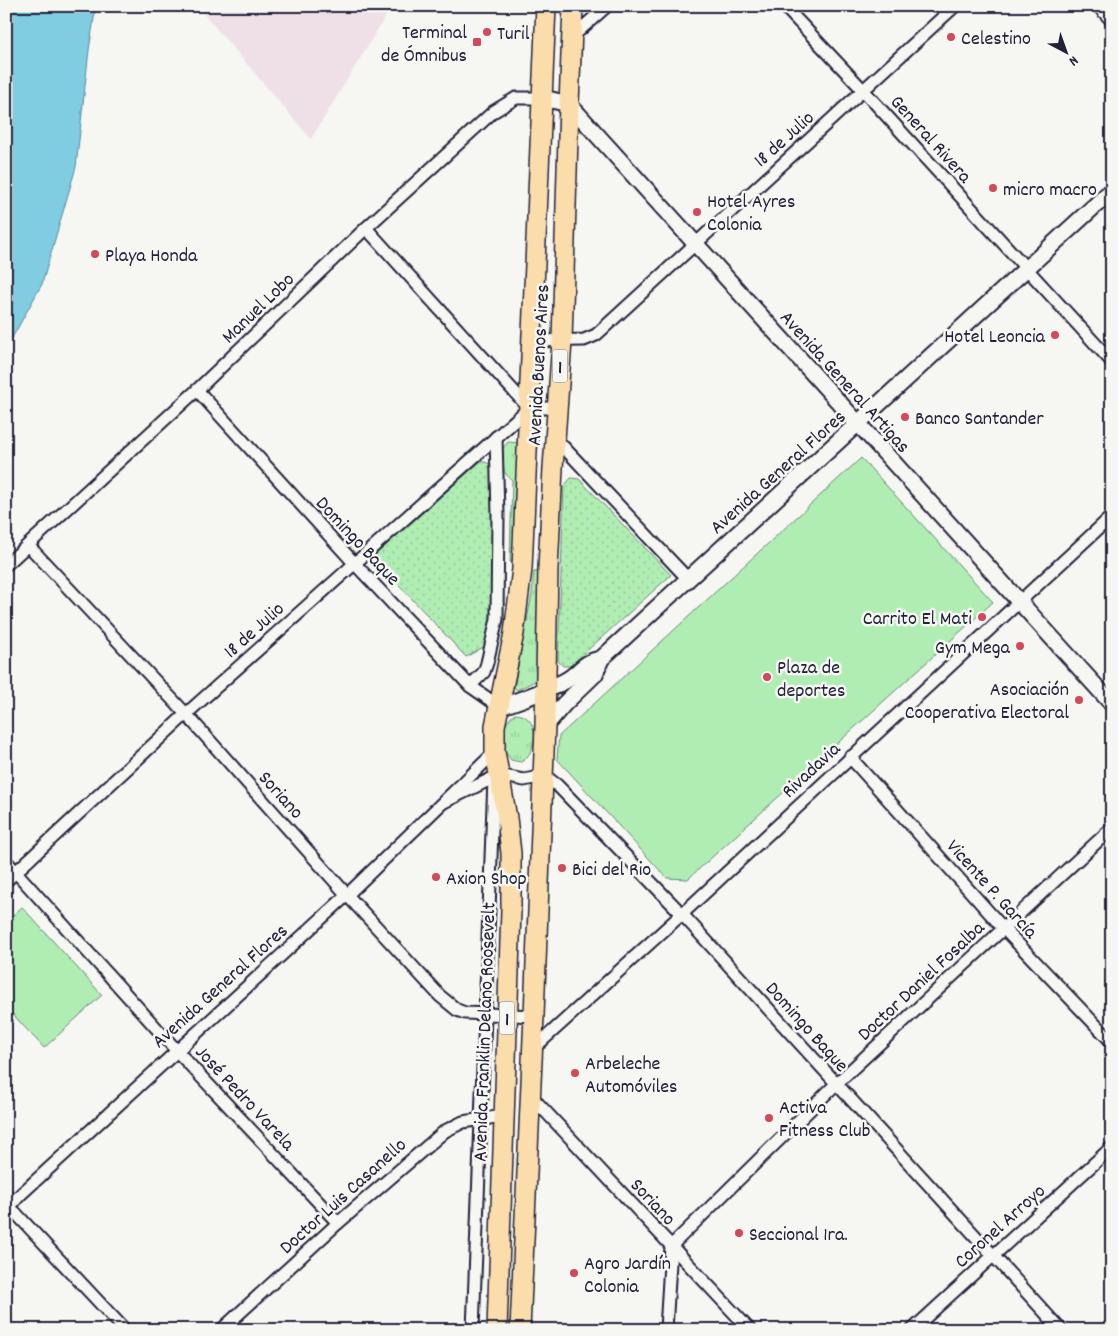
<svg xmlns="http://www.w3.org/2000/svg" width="1118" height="1336" font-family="Dekko,sans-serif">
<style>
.built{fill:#efe0e8}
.grass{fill:url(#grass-tufts);stroke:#688877}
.park{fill:url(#park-dots);stroke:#688877}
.pitch{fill:#afedb3;stroke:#688877}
.water{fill:#80cce0;stroke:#5a889e}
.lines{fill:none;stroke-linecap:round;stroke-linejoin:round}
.minor-casing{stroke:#22223b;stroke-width:15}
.tertiary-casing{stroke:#22223b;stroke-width:19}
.primary-casing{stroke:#22223b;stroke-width:22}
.minor{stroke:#f6f6f2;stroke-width:11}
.tertiary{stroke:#f6f6f2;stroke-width:15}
.primary{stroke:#fbddab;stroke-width:19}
.poi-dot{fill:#d1495b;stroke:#f6f6f2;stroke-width:2}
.labels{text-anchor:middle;stroke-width:5;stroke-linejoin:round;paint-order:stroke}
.shield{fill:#f6f6f2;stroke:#626272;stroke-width:1}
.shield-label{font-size:19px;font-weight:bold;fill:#22223b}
.poi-label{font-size:20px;fill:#22223b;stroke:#f6f6f2;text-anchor:start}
.street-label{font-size:20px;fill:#22223b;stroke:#f6f6f2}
</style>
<defs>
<pattern id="grass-tufts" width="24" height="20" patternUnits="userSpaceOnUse" patternTransform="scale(1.25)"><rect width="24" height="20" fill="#afedb3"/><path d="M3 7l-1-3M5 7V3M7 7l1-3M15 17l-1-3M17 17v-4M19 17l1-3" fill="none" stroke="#96cb9b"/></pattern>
<pattern id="park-dots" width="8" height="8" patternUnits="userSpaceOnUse" patternTransform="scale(1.25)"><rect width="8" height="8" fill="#afedb3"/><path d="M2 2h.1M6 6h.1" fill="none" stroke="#96cb9b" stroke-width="1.8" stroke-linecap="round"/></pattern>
</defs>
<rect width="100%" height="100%" fill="#f6f6f2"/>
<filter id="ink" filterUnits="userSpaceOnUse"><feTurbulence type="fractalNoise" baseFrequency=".02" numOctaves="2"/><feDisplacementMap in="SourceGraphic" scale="10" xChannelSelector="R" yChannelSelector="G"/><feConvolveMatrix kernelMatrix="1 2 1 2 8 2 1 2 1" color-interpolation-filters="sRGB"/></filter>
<g filter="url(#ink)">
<!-- built -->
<polygon class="built" points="197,6 392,6 311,139"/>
<!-- grass -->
<g class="grass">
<path d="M508 442 520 443 515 562H510L512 480C499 470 503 463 503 448Z"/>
<polygon points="542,571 537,680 517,690 514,687 532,594 534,572"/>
<path d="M515 714C541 714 538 753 521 762L511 760C500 747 500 724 515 714Z"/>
</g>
<!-- park -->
<g class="park">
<polygon points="481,461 494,465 490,619 485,646 466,657 373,557"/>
<polygon points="571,478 579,479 671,575 570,666 563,666 558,661 564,486"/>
</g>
<!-- pitch -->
<g class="pitch">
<polygon points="861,458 993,602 688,879 667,878 557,759 559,736"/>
<polygon points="22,907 102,995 44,1048 6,1007 6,922"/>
</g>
<!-- water -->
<polygon class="water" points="6,6 96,6 89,50 76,167 42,284 6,349"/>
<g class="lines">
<defs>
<g id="minor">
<polyline points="784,6 863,90 1112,362"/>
<polyline points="1098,6 1112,21"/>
<polyline points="572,37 607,6"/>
<polyline points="366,228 529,408"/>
<polyline points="531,341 584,340 596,335 955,6"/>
<polyline points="197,390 355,564 470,686 500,707"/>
<polyline points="529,408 557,408"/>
<polyline points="555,438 688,579"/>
<polyline points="28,545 186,714 347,895 440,996 457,1010 465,1013 534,1016"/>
<polyline points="6,565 197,390 366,228 493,112 516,98 543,98"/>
<polyline points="470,686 484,672 487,663 497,619 498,515 496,437"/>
<polyline points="850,757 1003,928 1112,1042"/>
<polyline points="444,802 499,775 524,780 534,778 542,774 557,785 682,914 1061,1330"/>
<polyline points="6,861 177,1051 338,1223"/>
<polyline points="6,881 186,714 529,408"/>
<polyline points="533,1049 682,914 1112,516"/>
<polyline points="531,1096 750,1330"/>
<polyline points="6,1194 10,1207 125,1330"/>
<polyline points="6,1211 20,1195 347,895 495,752"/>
<polyline points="221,1330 338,1223 445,1131 463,1122 503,1116"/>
<polyline points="473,1330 494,779"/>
<polyline points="666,1330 671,1246 836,1084 1112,828"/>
<polyline points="912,1330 1112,1147"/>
</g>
<g id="tertiary">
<polyline points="543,98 569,104 1112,704"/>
<path d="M500 707C522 699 544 692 565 681 580 673 582 662 601 659"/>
<polyline points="545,726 564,704 595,674 601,659 1112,190"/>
</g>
<g id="primary">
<polyline points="497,1330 511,910 511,853 507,818 495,752 495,726 514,633 522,569 546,6"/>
<polyline points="520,1330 534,1016 545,726 548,569 553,468 562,341 569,104 573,6"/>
</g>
</defs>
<!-- minor casing -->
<use href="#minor" class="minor-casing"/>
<!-- tertiary casing -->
<use href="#tertiary" class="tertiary-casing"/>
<!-- primary casing -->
<use href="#primary" class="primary-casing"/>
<!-- minor -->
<use href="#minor" class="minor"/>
<!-- tertiary -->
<use href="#tertiary" class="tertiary"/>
<!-- primary -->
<use href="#primary" class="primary"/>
</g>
</g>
<!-- markers -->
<g class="poi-dot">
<circle cx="487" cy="32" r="5"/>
<circle cx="951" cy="37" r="5"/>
<rect x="472" y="37" width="10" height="10" rx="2.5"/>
<circle cx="993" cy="188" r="5"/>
<circle cx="697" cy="212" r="5"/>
<circle cx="95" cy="254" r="5"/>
<circle cx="1055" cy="335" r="5"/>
<circle cx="905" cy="417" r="5"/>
<circle cx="982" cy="617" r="5"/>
<circle cx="1020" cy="646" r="5"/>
<circle cx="767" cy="677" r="5"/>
<circle cx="1079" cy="700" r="5"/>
<circle cx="562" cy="868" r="5"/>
<circle cx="436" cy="877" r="5"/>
<circle cx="575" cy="1073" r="5"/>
<circle cx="769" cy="1118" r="5"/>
<circle cx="739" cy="1233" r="5"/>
<circle cx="574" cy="1273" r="5"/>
</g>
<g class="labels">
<!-- shield labels -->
<g class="shield">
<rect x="552.5" y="349.5" width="15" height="33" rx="4"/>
<rect x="499.5" y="1001.5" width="15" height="33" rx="4"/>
</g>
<g class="shield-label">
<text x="560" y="373">1</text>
<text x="507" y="1025">1</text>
</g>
<!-- poi labels -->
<g class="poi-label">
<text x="467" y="38" text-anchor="end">Terminal<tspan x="467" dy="23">de Ómnibus</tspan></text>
<text x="497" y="39">Turil</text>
<text x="961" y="44">Celestino</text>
<text x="1003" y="195">micro macro</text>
<text x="707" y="207">Hotel Ayres<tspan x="707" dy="23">Colonia</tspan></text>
<text x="105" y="261">Playa Honda</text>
<text x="1045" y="342" text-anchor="end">Hotel Leoncia</text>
<text x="915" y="424">Banco Santander</text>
<text x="972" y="624" text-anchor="end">Carrito El Mati</text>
<text x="1010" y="653" text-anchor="end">Gym Mega</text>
<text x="777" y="673">Plaza de<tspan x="777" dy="23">deportes</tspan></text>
<text x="1069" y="695" text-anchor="end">Asociación<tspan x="1069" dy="23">Cooperativa Electoral</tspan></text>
<text x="572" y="875">Bici del Rio</text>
<text x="446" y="884">Axion Shop</text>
<text x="585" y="1069">Arbeleche<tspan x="585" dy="23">Automóviles</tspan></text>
<text x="779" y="1113">Activa<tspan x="779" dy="23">Fitness Club</tspan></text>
<text x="749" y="1240">Seccional 1ra.</text>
<text x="584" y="1269">Agro Jardín<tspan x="584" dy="23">Colonia</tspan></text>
</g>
<!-- street labels -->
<g class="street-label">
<text transform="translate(783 138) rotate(-42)" y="7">18 de Julio</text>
<text transform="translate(932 138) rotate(48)" y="7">General Rivera</text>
<text transform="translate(257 307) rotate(-44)" y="7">Manuel Lobo</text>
<text transform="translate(537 365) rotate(-87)" y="7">Avenida Buenos Aires</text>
<text transform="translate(846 381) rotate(48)" y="7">Avenida General Artigas</text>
<text transform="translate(777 471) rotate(-42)" y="7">Avenida General Flores</text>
<text transform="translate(359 540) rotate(47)" y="7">Domingo Baque</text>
<text transform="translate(253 629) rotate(-42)" y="7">18 de Julio</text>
<text transform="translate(810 769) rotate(-43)" y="7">Rivadavia</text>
<text transform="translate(282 794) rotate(48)" y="7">Soriano</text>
<text transform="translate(993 888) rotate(48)" y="7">Vicente P. García</text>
<text transform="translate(920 980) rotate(-43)" y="7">Doctor Daniel Fosalba</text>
<text transform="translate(219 985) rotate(-42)" y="7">Avenida General Flores</text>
<text transform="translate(808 1026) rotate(48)" y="7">Domingo Baque</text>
<text transform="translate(483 1032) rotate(-88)" y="7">Avenida Franklin Delano Roosevelt</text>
<text transform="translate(246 1097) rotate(47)" y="7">José Pedro Varela</text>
<text transform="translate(342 1195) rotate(-42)" y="7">Doctor Luis Casanello</text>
<text transform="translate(654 1201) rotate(47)" y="7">Soriano</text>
<text transform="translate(999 1225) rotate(-42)" y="7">Coronel Arroyo</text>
</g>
</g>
<!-- margin -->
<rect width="1118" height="1336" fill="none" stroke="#f6f6f2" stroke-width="25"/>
<rect x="12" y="12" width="1093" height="1311" fill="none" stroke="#22223b" stroke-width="2" filter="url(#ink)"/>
<!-- north arrow -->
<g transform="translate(1066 52) rotate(139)" stroke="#f6f6f2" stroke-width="4" paint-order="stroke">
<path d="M0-4L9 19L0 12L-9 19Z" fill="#22223b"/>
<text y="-8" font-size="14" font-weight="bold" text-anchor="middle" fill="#22223b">N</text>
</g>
</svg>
